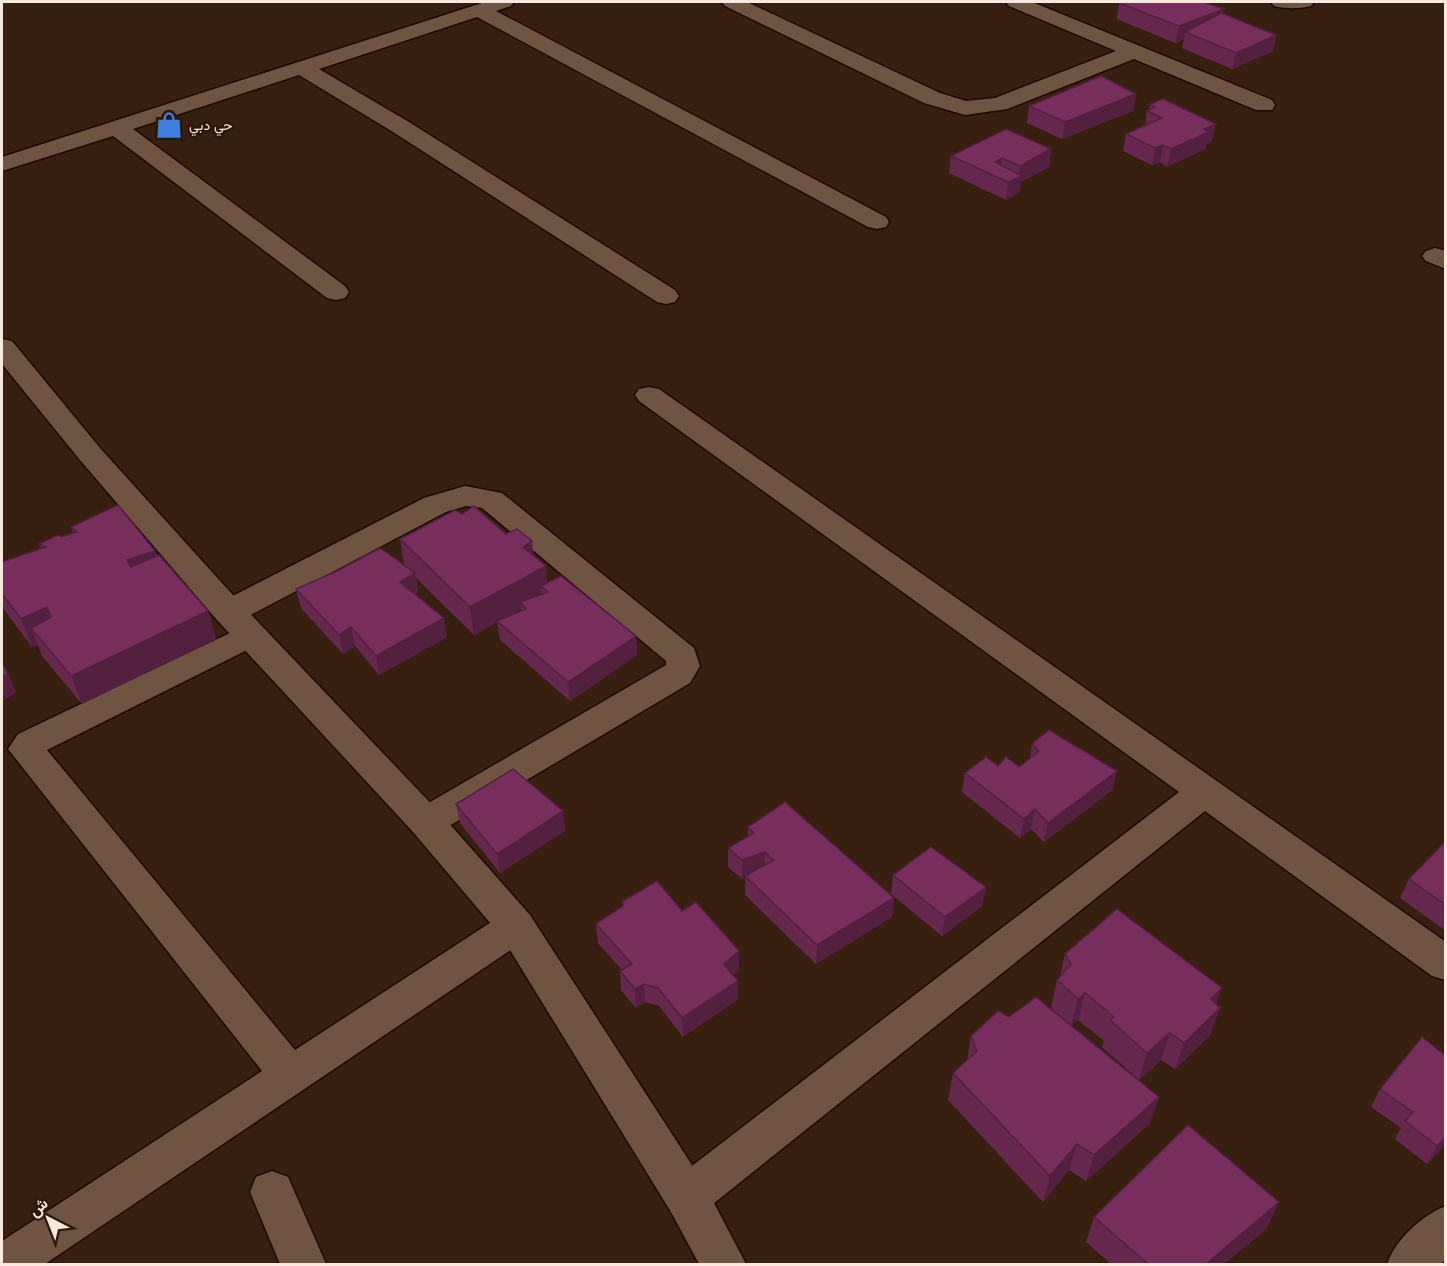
<svg xmlns="http://www.w3.org/2000/svg" width="1447" height="1266" font-family="Montserrat,Vazirmatn,sans-serif">
<style>
.lines{fill:none;stroke-linecap:round;stroke-linejoin:round}
.minor-casing{stroke:#1e0900;stroke-width:3}
.tertiary-casing{stroke:#1e0900;stroke-width:3}
.minor{fill:#6f5442;fill-rule:evenodd}
.tertiary{fill:#6f5442;fill-rule:evenodd}
.wall{fill:#66284f;fill-rule:evenodd}
.shaded-wall{fill:#532040}
.building{fill:#772e5c;stroke:#532040;stroke-width:1.5}
.labels{text-anchor:middle;stroke-width:5;stroke-linejoin:round;paint-order:stroke}
.far-poi-label{font-size:14px;fill:#f8e8dd;stroke:#2d1706;text-anchor:start}
</style>
<rect width="100%" height="100%" fill="#37200f"/>
<g class="lines">
<defs>
<g id="minor">
<polygon points="485,2 514,2 511,6 496,11 886,217 889,222 886,227 877,229 868,227 477,17 319,69 409,122 675,290 679,296 675,302 666,304 657,302 393,132 299,75 133,129 345,286 349,292 345,298 336,300 327,298 113,136 2,171 2,157"/>
<polygon points="722,2 747,2 940,93 966,101 995,98 1116,51 1009,6 1006,2 1032,2 1272,100 1275,105 1272,110 1256,110 1134,59 1007,109 965,115 924,103 725,6"/>
<path d="M1271 2H1314L1311 6C1299 9 1286 9 1274 6Z"/>
<polygon points="1435,248 1446,251 1446,269 1426,261 1422,256 1426,251"/>
<polygon points="649,387 659,389 1446,942 1446,980 1432,976 1205,811 703,1212 687,1218 671,1212 665,1197 671,1182 1179,792 639,401 635,395 639,389"/>
<polygon points="465,486 502,493 694,648 700,666 690,683 439,832 426,836 413,832 408,822 413,812 666,665 666,661 482,508 466,506 446,512 241,620 229,623 217,620 213,612 217,604 424,498"/>
<polygon points="249,624 261,627 266,635 261,643 47,750 295,1050 502,915 516,910 530,915 535,926 530,937 45,1264 2,1264 2,1241 262,1071 8,749 18,734"/>
<polygon points="272,1171 288,1177 326,1264 280,1264 250,1192 256,1177"/>
<path d="M1446 1206V1259L1441 1264H1387C1395 1240 1422 1215 1446 1206Z"/>
</g>
<polygon id="tertiary" points="2,339 12,341 100,448 241,604 439,812 530,915 703,1182 746,1264 699,1264 671,1212 502,937 413,832 217,620 80,460 2,364"/>
</defs>
<!-- minor casing -->
<use href="#minor" class="minor-casing"/>
<!-- tertiary casing -->
<use href="#tertiary" class="tertiary-casing"/>
<!-- minor -->
<use href="#minor" class="minor"/>
<!-- tertiary -->
<use href="#tertiary" class="tertiary"/>
</g>
<!-- wall -->
<g class="wall">
<polygon points="1119,3 1223,14 1276,35 1273,51 1232,69 1182,48 1184,39 1175,43 1117,19"/>
<polygon points="1136,94 1133,111 1062,139 1027,123 1029,106"/>
<polygon points="1150,104 1212,141 1206,144 1205,149 1167,167 1160,162 1152,165 1123,151 1126,134 1145,126 1147,111 1149,110"/>
<polygon points="1051,149 1049,167 1021,182 1019,193 1006,200 949,173 951,156"/>
<path d="M462 514 506 534 534 556 547 583 636 636 637 655 570 701 500 640 497 622 474 635 416 578 418 592 415 594 447 637 379 675 355 646 343 654 301 608 296 589 404 565 400 539ZM521 609 522 611 505 618Z"/>
<polygon points="71,527 155,551 157,556 208,611 216,639 82,704 42,656 38,645 32,647 2,607 2,562 41,548 39,544 73,533"/>
<polygon points="1032,744 1117,771 1112,790 1044,842 1031,829 1020,838 962,792 965,773 998,766 1019,767 1030,758"/>
<polygon points="456,804 563,811 565,831 500,873 460,823"/>
<polygon points="748,827 894,898 892,917 816,964 745,895 745,878 742,879 728,867 728,848 748,836"/>
<polygon points="1446,841 1446,931 1400,898 1409,879"/>
<polygon points="893,875 986,887 982,906 942,936 891,894"/>
<polygon points="682,911 739,951 739,970 733,975 738,981 738,999 683,1037 659,1006 645,1002 636,1008 621,990 620,971 622,970 598,943 596,924"/>
<polygon points="1065,954 1216,1004 1210,1035 1175,1069 1161,1060 1139,1080 1102,1047 1104,1041 1078,1020 1071,1025 1150,1123 1086,1181 1069,1170 1043,1202 948,1100 953,1073 967,1061 971,1036 1009,1017 1068,1023 1051,1008 1057,980 1060,977"/>
<polygon points="1446,1056 1446,1144 1427,1164 1395,1139 1401,1128 1371,1107 1380,1089"/>
<polygon points="1094,1217 1267,1228 1224,1264 1111,1264 1086,1242"/>
</g>
<!-- shaded-wall -->
<g class="shaded-wall">
<polygon points="1224,9 1220,25 1185,32 1184,39 1175,43 1179,26"/>
<polygon points="1276,35 1273,51 1232,69 1236,53"/>
<polygon points="1136,94 1133,111 1062,139 1065,122"/>
<polygon points="1216,124 1212,141 1206,144 1205,149 1167,167 1171,149 1204,129"/>
<polygon points="1163,145 1160,162 1152,165 1155,148"/>
<polygon points="1051,149 1049,167 1021,182 1019,193 1006,200 1008,182 1018,177 1020,166"/>
<polygon points="1002,158 1000,176 995,162"/>
<polygon points="532,541 535,569 523,547"/>
<polygon points="155,551 164,579 136,588 127,560"/>
<polygon points="546,566 548,594 541,586 542,597 520,602 521,609 474,635 470,607"/>
<polygon points="415,573 418,592 403,601 400,582"/>
<polygon points="47,607 58,635 31,628 38,645 32,647 21,619"/>
<polygon points="208,611 216,639 82,704 71,676"/>
<polygon points="444,618 447,637 379,675 376,656"/>
<polygon points="351,627 355,646 343,654 339,635"/>
<polygon points="636,636 637,655 570,701 568,682"/>
<polygon points="8,673 16,692 7,699 2,701 2,678"/>
<polygon points="1117,771 1112,790 1044,842 1048,823"/>
<polygon points="1035,809 1031,829 1020,838 1024,819"/>
<polygon points="563,811 565,831 500,873 497,854"/>
<polygon points="765,852 764,871 745,876 745,878 742,879 742,860"/>
<polygon points="986,887 982,906 942,936 945,917"/>
<polygon points="894,898 892,917 816,964 817,945"/>
<polygon points="739,951 739,970 724,983 724,964"/>
<polygon points="738,981 738,999 683,1037 682,1018"/>
<polygon points="644,984 645,1002 636,1008 635,989"/>
<polygon points="1222,988 1212,1015 1220,1008 1210,1035 1175,1069 1184,1043 1211,999"/>
<polygon points="1085,993 1078,1020 1071,1026 1078,999"/>
<polygon points="1170,1033 1161,1060 1139,1080 1147,1053"/>
<polygon points="1159,1097 1150,1123 1086,1181 1094,1155"/>
<polygon points="1446,1137 1446,1144 1427,1164 1437,1146"/>
<polygon points="1077,1144 1069,1170 1043,1202 1050,1176"/>
<polygon points="1279,1202 1267,1228 1224,1264 1206,1264"/>
</g>
<!-- building -->
<g class="building">
<polygon points="1122,2 1204,2 1224,9 1179,26 1119,3"/>
<polygon points="1221,13 1276,35 1236,53 1185,32"/>
<polygon points="1101,76 1136,94 1065,122 1029,106"/>
<polygon points="1163,99 1216,124 1204,129 1209,132 1171,149 1163,145 1155,148 1126,134 1162,118 1147,111 1155,107 1150,104"/>
<polygon points="1006,129 1051,149 1020,166 1002,158 995,162 1022,176 1008,182 951,156"/>
<polygon points="118,505 155,551 127,560 131,567 159,555 208,611 71,676 31,628 51,617 47,607 21,619 2,594 2,562 46,547 39,544 58,535 62,537 77,532 71,527"/>
<polygon points="474,506 506,534 517,529 532,541 523,547 546,566 470,607 400,539 455,510 462,514"/>
<polygon points="380,548 415,573 400,582 444,618 376,656 351,627 339,635 296,589 337,571"/>
<polygon points="561,576 636,636 568,682 497,621 526,609 520,602 548,592 541,586"/>
<polygon points="2,664 8,673 2,678"/>
<polygon points="1049,730 1117,771 1048,823 1035,809 1024,819 965,773 986,757 998,766 1006,757 1019,767 1039,751 1032,744"/>
<polygon points="513,769 563,811 497,854 456,804"/>
<polygon points="785,802 894,898 817,945 745,876 774,860 765,852 742,860 728,848 754,833 748,827"/>
<polygon points="1446,841 1446,905 1409,879"/>
<polygon points="931,847 986,887 945,917 893,875"/>
<polygon points="657,881 682,911 696,902 739,951 724,964 738,981 682,1018 658,988 644,984 635,989 620,971 632,964 596,924 623,906 623,901"/>
<polygon points="1117,909 1222,988 1211,999 1220,1008 1184,1043 1170,1033 1147,1053 1110,1020 1114,1017 1085,993 1078,999 1057,980 1071,964 1065,954"/>
<polygon points="1036,997 1159,1097 1094,1155 1077,1144 1050,1176 953,1073 977,1051 971,1036 998,1011 1009,1017"/>
<polygon points="1422,1037 1446,1056 1446,1137 1437,1146 1405,1121 1413,1112 1380,1089"/>
<polygon points="1188,1125 1279,1202 1206,1264 1148,1264 1094,1217"/>
</g>
<!-- icons -->
<defs>
<symbol id="shop-bare" viewBox="-9 -9 18 18"><path d="M-5-2.5h2.3a2.7 3.5 0 0 1 5.4 0H5L5.5 6h-11ZM-1.5-2.5h3a1.5 2.3 0 0 0-3 0Z" fill="#3f7fe0" stroke="#2d1706" stroke-width="2.5" paint-order="stroke"/></symbol>
</defs>
<g fill-rule="evenodd">
<use href="#shop-bare" x="150" y="106" width="38" height="38"/>
</g>
<g class="labels">
<!-- far-poi labels -->
<g class="far-poi-label">
<text x="189" y="130">حي دبي</text>
</g>
</g>
<!-- border -->
<rect width="1447" height="1266" fill="none" stroke="#f8e8dd" stroke-width="6"/>
<!-- north arrow -->
<g transform="translate(48 1218) rotate(318)" stroke="#2d1706" stroke-width="4.5" paint-order="stroke">
<path d="M0-4.5L10 22L0 15L-10 22Z" fill="#f8e8dd"/>
<text y="-9" font-size="16" font-weight="bold" text-anchor="middle" fill="#f8e8dd">ش</text>
</g>
</svg>
